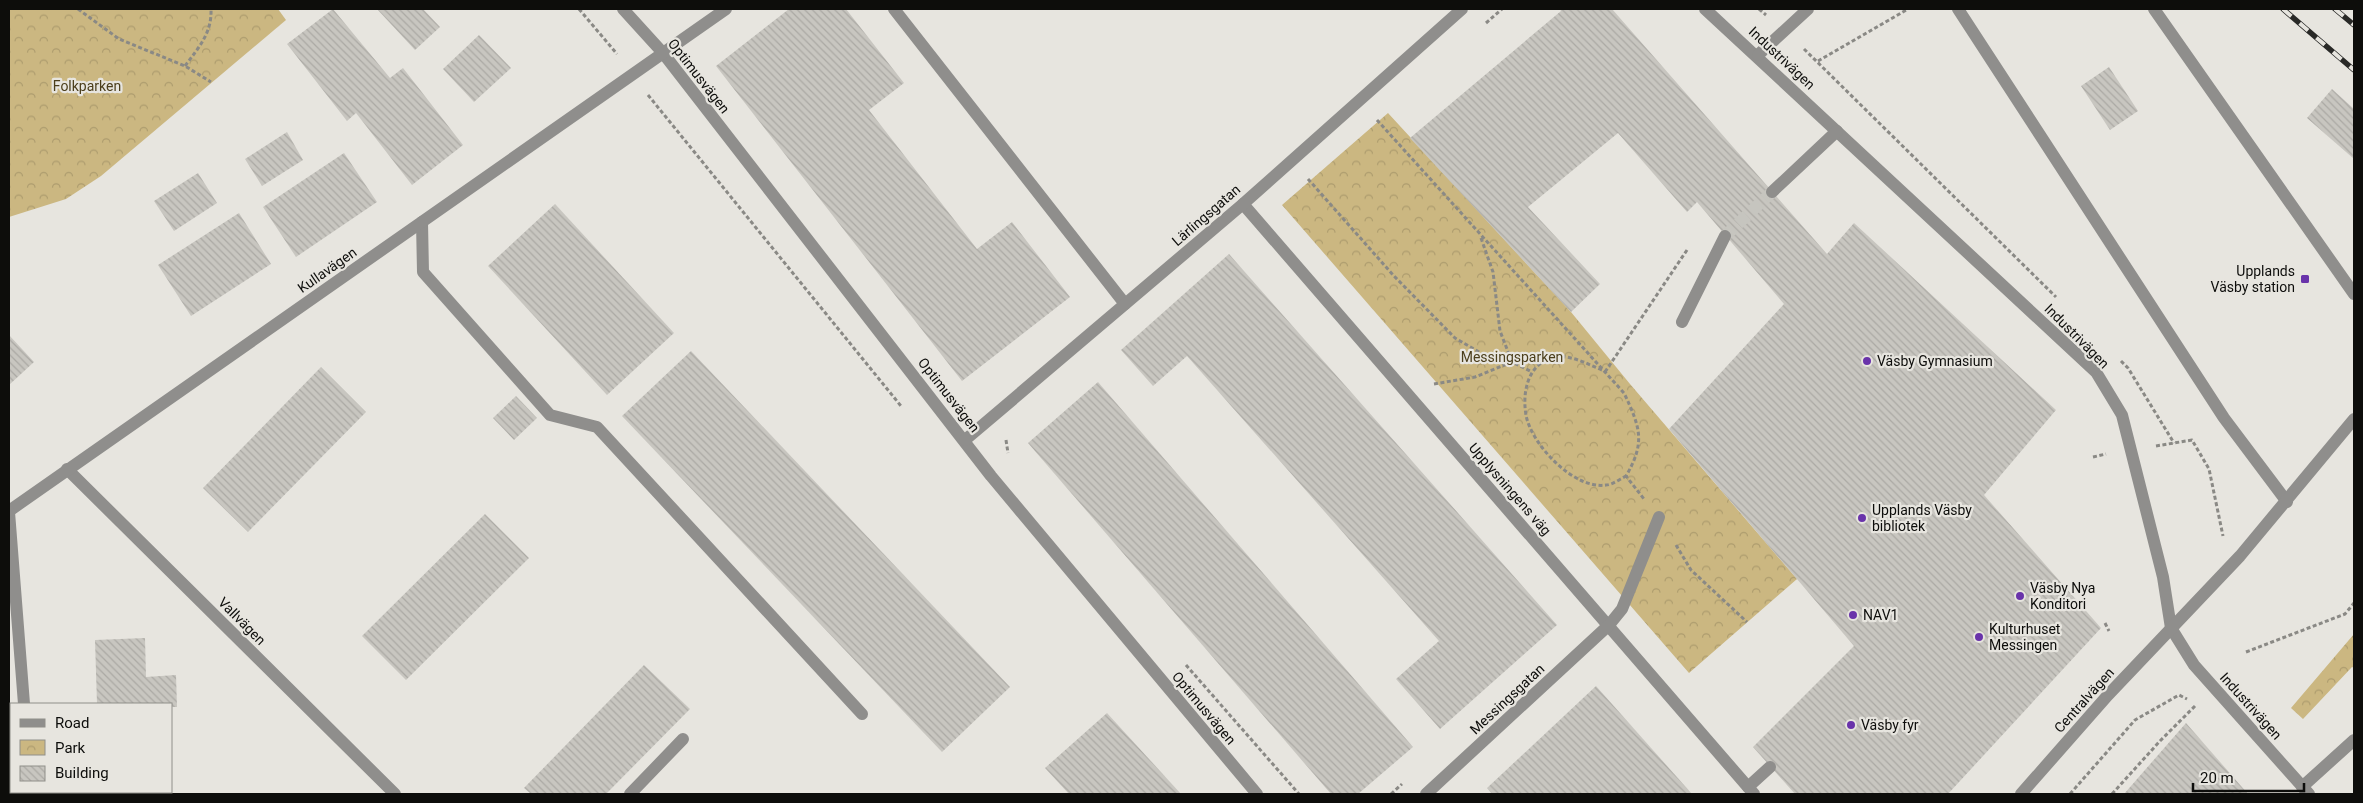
<svg xmlns="http://www.w3.org/2000/svg" width="2363" height="803" font-family="Roboto,sans-serif">
<style>
.park{fill:url(#park-crowns)}
.building{fill:url(#building-back-hatch)}
.lines{fill:none;stroke-linecap:round;stroke-linejoin:round}
.minor-tunnel{stroke:#c6c5bf;stroke-width:12;stroke-dasharray:12 6;stroke-linecap:butt}
.path{stroke:#8a8985;stroke-width:3;stroke-dasharray:4 2.5;stroke-linecap:butt}
.minor{stroke:#8f8e8c;stroke-width:12}
.rail-casing{stroke:#292927;stroke-width:5.5}
.rail{stroke:#e7e5df;stroke-width:4;stroke-dasharray:11;stroke-linecap:butt}
.poi-dot{fill:#6933aa;stroke:#e7e5df;stroke-width:2}
.labels{text-anchor:middle;stroke-width:4.5;stroke-linejoin:round;paint-order:stroke}
.street-label{font-size:14px;fill:#0d0d0b;stroke:#e7e5df}
.park-label{font-size:14px;fill:#4b3e1b;stroke:#e7e5df}
.poi-label{font-size:14px;fill:#0d0d0b;stroke:#e7e5df;text-anchor:start}
</style>
<defs>
<pattern id="park-crowns" width="20" height="18" patternUnits="userSpaceOnUse" patternTransform="scale(1.25)"><rect width="20" height="18" fill="#cbb781"/><path d="M2 6a3 3 0 1 1 6 0M12 15a3 3 0 1 1 6 0" fill="none" stroke="#ad9c6e"/></pattern>
<pattern id="building-back-hatch" width="6" height="6" patternUnits="userSpaceOnUse" patternTransform="scale(1.25)"><rect width="6" height="6" fill="#c8c6c0"/><path d="M-1 5l2 2M0 0l6 6M5-1l2 2" fill="none" stroke="#aba9a4"/></pattern>
</defs>
<rect width="100%" height="100%" fill="#e7e5df"/>
<!-- park -->
<g class="park">
<polygon points="9,9 278,9 286,20 101,176 66,199 9,217"/>
<polygon points="1388,113 1571,312 1630,384 1797,579 1689,673 1282,205"/>
<polygon points="2354,634 2354,668 2352,667 2303,719 2291,708"/>
</g>
<!-- building -->
<g class="building">
<polygon points="333,9 390,78 403,68 463,145 412,185 356,113 347,121 287,44"/>
<polygon points="377,9 423,9 440,27 415,50"/>
<polygon points="789,9 846,9 904,83 869,110 977,249 1012,222 1070,297 962,381 716,66"/>
<polygon points="1560,9 1612,9 1827,254 1854,223 2056,410 1984,495 2101,628 1948,794 1795,794 1753,747 1854,646 1669,429 1784,304 1697,202 1687,212 1618,133 1528,207 1600,284 1571,312 1410,138 1561,11"/>
<polygon points="479,35 511,68 474,102 443,69"/>
<polygon points="2109,67 2138,111 2110,130 2081,86"/>
<polygon points="2332,89 2354,109 2354,159 2307,118"/>
<polygon points="287,132 303,160 262,186 245,159"/>
<polygon points="344,153 377,202 296,257 263,207"/>
<polygon points="198,173 217,203 174,231 154,201"/>
<polygon points="555,204 674,333 607,395 488,266"/>
<polygon points="239,213 271,264 191,316 158,265"/>
<polygon points="1229,254 1557,625 1440,729 1396,679 1439,641 1187,356 1153,386 1121,350"/>
<polygon points="9,335 34,362 9,385"/>
<polygon points="691,351 1010,687 942,752 622,416"/>
<polygon points="321,367 366,412 248,532 203,488"/>
<polygon points="1098,382 1413,747 1358,794 1331,794 1028,443"/>
<polygon points="516,396 537,418 514,440 493,418"/>
<polygon points="485,514 529,558 406,680 362,636"/>
<polygon points="145,638 146,677 176,675 177,707 171,707 171,704 97,704 95,640"/>
<polygon points="644,665 690,709 606,794 531,794 524,788"/>
<polygon points="1596,686 1692,794 1492,794 1487,788"/>
<polygon points="1107,713 1181,794 1069,794 1045,768"/>
<polygon points="2186,723 2248,794 2124,794"/>
<rect x="103" y="792" width="51" height="2"/>
</g>
<g class="lines">
<!-- minor-tunnel -->
<polyline class="minor-tunnel" points="1725,236 1772,192"/>
<!-- path -->
<g class="path">
<polyline points="9,9 10,9"/>
<polyline points="78,9 119,39 185,66 211,82"/>
<polyline points="579,9 617,54"/>
<polyline points="1759,9 1766,15"/>
<polyline points="1486,23 1502,9"/>
<polyline points="1804,49 2056,297"/>
<polyline points="1818,61 1908,9"/>
<path d="M185 66C199 47 212 33 211 9"/>
<polyline points="648,95 901,406"/>
<path d="M1377 120 1624 393C1640 427 1646 442 1626 476L1644 499"/>
<polyline points="1308,179 1394,276 1455,338 1486,356 1512,362"/>
<polyline points="1481,238 1493,272 1500,331 1512,362"/>
<polyline points="2121,361 2128,368 2174,443"/>
<path d="M1602 370C1590 365 1579 359 1566 357 1532 354 1521 386 1526 415 1531 444 1574 490 1606 485 1612 485 1620 479 1626 476"/>
<polyline points="1605,372 1687,250"/>
<polyline points="1434,384 1475,377 1512,362 1530,371"/>
<polyline points="1006,440 1008,453"/>
<polyline points="2156,446 2192,440 2209,469 2223,536"/>
<polyline points="2093,457 2106,454"/>
<polyline points="1676,545 1691,570 1747,622"/>
<polyline points="2105,623 2109,631"/>
<polyline points="2246,652 2345,614 2354,603"/>
<polyline points="1186,665 1299,794"/>
<polyline points="1391,794 1402,784"/>
<polyline points="2070,794 2135,720 2179,695 2187,699"/>
<polyline points="2112,794 2160,741 2196,705"/>
</g>
<!-- minor -->
<g class="minor">
<polyline points="623,9 663,53 991,476 1257,794"/>
<polyline points="894,9 1125,304"/>
<polyline points="1705,9 2096,372 2122,415 2163,577 2171,628 2194,665 2309,794"/>
<polyline points="1958,9 2224,418 2287,502"/>
<polyline points="2154,9 2354,294"/>
<polyline points="1758,55 1808,9"/>
<polyline points="1772,192 1837,131"/>
<polyline points="1243,204 1754,794"/>
<polyline points="422,222 423,272 550,415 597,427 862,714"/>
<polyline points="1682,322 1725,236"/>
<polyline points="965,440 1243,204 1462,9"/>
<polyline points="67,469 395,794"/>
<polyline points="9,511 726,9"/>
<polyline points="9,512 24,704"/>
<polyline points="1748,787 1770,767"/>
<polyline points="2302,787 2354,740"/>
<polyline points="31,792 31,794"/>
<polyline points="630,794 683,739"/>
<polyline points="1426,794 1609,625 1622,609 1659,517"/>
<polyline points="2021,794 2108,695 2240,556 2354,419"/>
</g>
<defs>
<g id="rail">
<polyline points="2283,9 2354,70"/>
<polyline points="2335,9 2354,25"/>
</g>
</defs>
<!-- rail casing -->
<use href="#rail" class="rail-casing"/>
<!-- rail -->
<use href="#rail" class="rail"/>
</g>
<!-- markers -->
<g class="poi-dot">
<rect x="2300" y="274" width="10" height="10" rx="2.5"/>
<circle cx="1867" cy="361" r="5"/>
<circle cx="1862" cy="518" r="5"/>
<circle cx="2020" cy="596" r="5"/>
<circle cx="1853" cy="615" r="5"/>
<circle cx="1979" cy="637" r="5"/>
<circle cx="1851" cy="725" r="5"/>
</g>
<g class="labels">
<!-- street labels -->
<g class="street-label">
<text transform="translate(1782 58) rotate(43)" y="5">Industrivägen</text>
<text transform="translate(699 76) rotate(52)" y="5">Optimusvägen</text>
<text transform="translate(1206 215) rotate(-41)" y="5">Lärlingsgatan</text>
<text transform="translate(327 270) rotate(-35)" y="5">Kullavägen</text>
<text transform="translate(2077 336) rotate(45)" y="5">Industrivägen</text>
<text transform="translate(949 395) rotate(52)" y="5">Optimusvägen</text>
<text transform="translate(1510 489) rotate(49)" y="5">Upplysningens väg</text>
<text transform="translate(242 621) rotate(45)" y="5">Vallvägen</text>
<text transform="translate(1507 699) rotate(-43)" y="5">Messingsgatan</text>
<text transform="translate(2084 700) rotate(-48)" y="5">Centralvägen</text>
<text transform="translate(2251 706) rotate(48)" y="5">Industrivägen</text>
<text transform="translate(1204 708) rotate(50)" y="5">Optimusvägen</text>
</g>
<!-- park labels -->
<g class="park-label">
<text x="87" y="91">Folkparken</text>
<text x="1512" y="362">Messingsparken</text>
</g>
<!-- poi labels -->
<g class="poi-label">
<text x="2295" y="276" text-anchor="end">Upplands<tspan x="2295" dy="16">Väsby station</tspan></text>
<text x="1877" y="366">Väsby Gymnasium</text>
<text x="1872" y="515">Upplands Väsby<tspan x="1872" dy="16">bibliotek</tspan></text>
<text x="2030" y="593">Väsby Nya<tspan x="2030" dy="16">Konditori</tspan></text>
<text x="1863" y="620">NAV1</text>
<text x="1989" y="634">Kulturhuset<tspan x="1989" dy="16">Messingen</tspan></text>
<text x="1861" y="730">Väsby fyr</text>
</g>
</g>
<!-- border -->
<rect width="2363" height="803" fill="none" stroke="#0d0d0b" stroke-width="20"/>
<!-- legend -->
<rect x="10" y="703" width="162" height="90" fill="#e7e5df" stroke="#908f8a"/>
<rect x="20" y="719" width="25" height="8" fill="#8f8e8c" stroke="#908f8a"/>
<text x="55" y="728" font-size="15" fill="#0d0d0b">Road</text>
<rect x="20" y="740" width="25" height="15" fill="url(#park-crowns)" stroke="#908f8a"/>
<text x="55" y="753" font-size="15" fill="#0d0d0b">Park</text>
<rect x="20" y="766" width="25" height="15" fill="url(#building-back-hatch)" stroke="#908f8a"/>
<text x="55" y="778" font-size="15" fill="#0d0d0b">Building</text>
<!-- scale -->
<path d="M2193 783v8h111v-8" fill="none" stroke="#0d0d0b" stroke-width="2.5"/>
<text x="2200" y="783" font-size="15" fill="#0d0d0b" stroke="#e7e5df" stroke-width="4" paint-order="stroke">20 m</text>
</svg>
